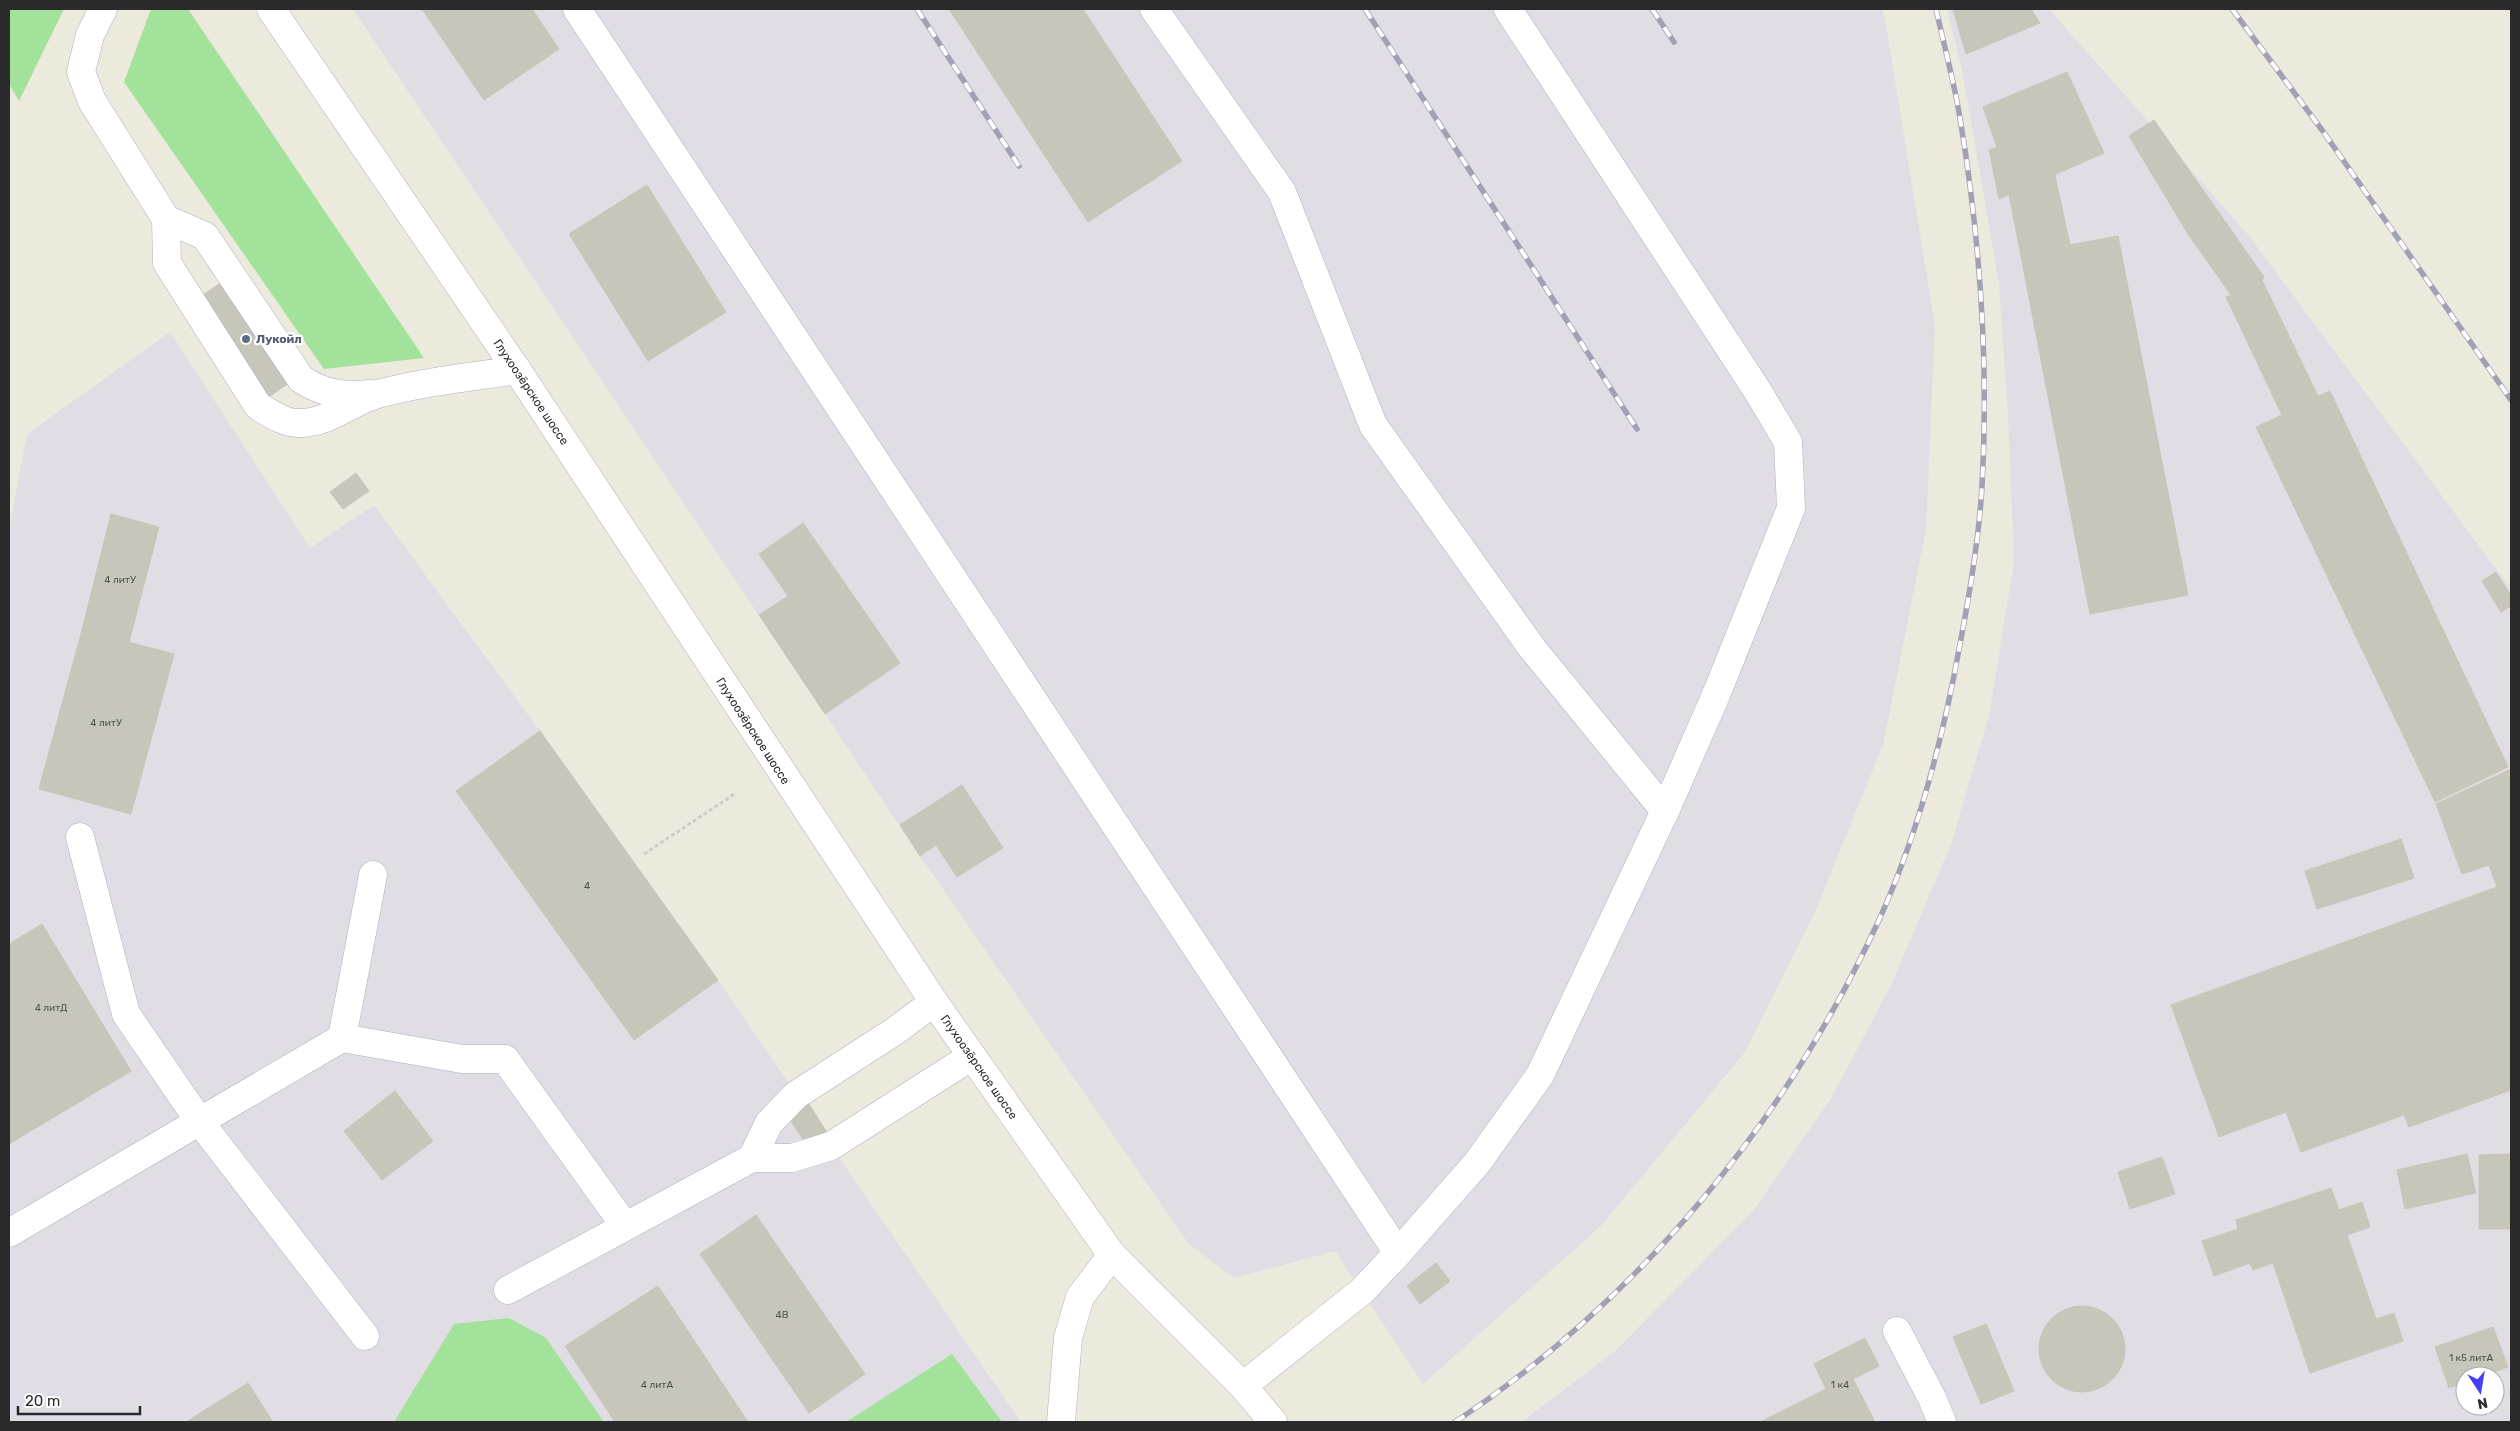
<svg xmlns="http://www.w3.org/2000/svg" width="2520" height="1431" font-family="Rubik,sans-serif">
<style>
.industrial{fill:#e1dde5;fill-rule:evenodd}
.green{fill:#a2e29a}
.building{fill:#c7c6bb;stroke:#c8c5b6}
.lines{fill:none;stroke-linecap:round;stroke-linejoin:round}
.minor-casing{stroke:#b1b0be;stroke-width:29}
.path{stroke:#ccc;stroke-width:3;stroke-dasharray:4 2.5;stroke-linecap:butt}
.minor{stroke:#fff;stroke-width:28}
.rail-casing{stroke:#a1a0b4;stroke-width:5.5}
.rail{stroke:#fff;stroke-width:4;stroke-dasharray:11;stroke-linecap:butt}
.service-dot{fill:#5c6f8a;stroke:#fff;stroke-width:2}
.labels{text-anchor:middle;stroke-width:4.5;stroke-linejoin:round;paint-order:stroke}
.number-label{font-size:10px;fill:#51514e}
.service-label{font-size:12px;font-weight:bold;fill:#4e5e75;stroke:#fff;text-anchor:start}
.street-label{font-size:12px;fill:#2a2a2a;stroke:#fff}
</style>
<rect width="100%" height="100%" fill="#ece9dd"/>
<!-- industrial -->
<g class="industrial">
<polygon points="353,9 1882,9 1885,19 1935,326 1926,529 1883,745 1815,912 1745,1052 1601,1226 1423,1384 1335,1251 1234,1278 1188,1243 920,856"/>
<path d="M1947 9H2049L2250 237 2511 589V1422H1521L1615 1351 1753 1211 1832 1097 1892 983 1951 844 1989 716 2014 562 2008 414 1999 284 1962 69ZM2465 1376H2495V1406H2465Z"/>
<polygon points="170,332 310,548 374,505 540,731 718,980 805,1107 809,1104 826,1131 822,1133 1021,1422 9,1422 9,530 27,434"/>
</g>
<!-- green -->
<g class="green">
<polygon points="9,9 64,9 19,101 9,84"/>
<polygon points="151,9 188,9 424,358 324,369 124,82"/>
<polygon points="509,1318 546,1338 604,1422 394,1422 454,1324"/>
<polygon points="952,1354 1002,1422 846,1422"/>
</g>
<!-- building -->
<g class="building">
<polygon points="422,9 532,9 559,49 484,100"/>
<polygon points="949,9 1083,9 1182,161 1088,222"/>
<polygon points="1953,9 2031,9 2040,23 1966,54"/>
<polygon points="2067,72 2104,153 1999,199 1989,150 1997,147 1983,107"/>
<polygon points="2154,120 2264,277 2262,280 2231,295 2188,234 2129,136"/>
<polygon points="2055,175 2070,245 2118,236 2188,595 2090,614 2009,194"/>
<polygon points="647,185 726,312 648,361 569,234"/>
<polygon points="228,278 295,379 264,400 197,299"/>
<polygon points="2262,280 2318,396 2330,391 2508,767 2435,802 2256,427 2282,415 2226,297"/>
<polygon points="356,473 369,491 343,509 330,492"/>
<polygon points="111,514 159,527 129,642 82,630"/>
<polygon points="803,523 900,663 825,714 759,615 788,596 759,554"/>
<polygon points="2496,572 2511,596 2511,606 2501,612 2482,581"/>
<polygon points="82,630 174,654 131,814 39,789"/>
<polygon points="540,731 718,980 634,1040 456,791"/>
<polygon points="2509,770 2511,776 2511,1090 2409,1127 2404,1115 2301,1152 2286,1112 2219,1137 2171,1005 2497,887 2489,865 2462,874 2436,804"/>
<polygon points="962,785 1003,848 957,877 936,845 920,856 900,825"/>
<polygon points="2401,839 2414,878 2317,909 2305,871"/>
<polygon points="42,924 131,1071 9,1144 9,944"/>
<polygon points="395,1091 433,1141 382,1180 344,1131"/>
<polygon points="809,1104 826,1131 806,1144 789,1118"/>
<polygon points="2467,1154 2476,1193 2405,1209 2397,1170"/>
<polygon points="2511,1154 2511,1229 2479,1229 2479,1155"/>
<polygon points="2162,1157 2175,1194 2130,1209 2118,1172"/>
<polygon points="2331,1188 2339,1210 2362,1202 2370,1227 2347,1235 2376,1319 2394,1313 2403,1341 2310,1373 2273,1263 2253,1270 2250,1263 2214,1276 2202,1241 2238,1229 2236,1220"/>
<polygon points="756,1215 865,1374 809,1413 700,1254"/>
<polygon points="1436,1263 1450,1281 1420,1304 1407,1286"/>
<polygon points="658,1286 748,1422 615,1422 565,1346"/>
<circle cx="2082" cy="1349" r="43"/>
<polygon points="1986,1324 2014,1391 1981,1404 1953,1337"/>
<polygon points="2493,1327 2508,1367 2483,1376 2465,1376 2465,1383 2449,1388 2435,1347"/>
<polygon points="1865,1338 1879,1366 1853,1379 1875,1422 1760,1422 1826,1389 1814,1364"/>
<polygon points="248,1383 273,1422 186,1422"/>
</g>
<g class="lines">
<defs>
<g id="minor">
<path d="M103 9 90 35 81 72 92 101 166 219 167 263 258 406C270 413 285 424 300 423 330 423 351 401 378 394 423 382 470 377 517 370"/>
<polyline points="271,9 517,370 934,1002 1112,1255 1243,1386 1273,1422"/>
<polyline points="577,9 1398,1253 1362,1291 1243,1386"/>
<polyline points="1154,9 1282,192 1373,425 1532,648 1665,811"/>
<path d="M166 219 205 236 301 379C326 395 342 396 371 394"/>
<polyline points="80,837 126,1014 200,1122 365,1336"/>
<polyline points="342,1038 373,875"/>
<polyline points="752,1158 769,1123 796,1095 895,1031 934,1002"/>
<polyline points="9,1233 342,1038 462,1059 505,1059 625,1226"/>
<polyline points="1398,1253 1477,1163 1540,1075 1665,811 1716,695 1791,508 1788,442 1757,390 1508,9"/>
<polyline points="508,1290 752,1158 792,1158 831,1146 972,1056"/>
<polyline points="1897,1331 1932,1398 1942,1422"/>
<polyline points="1061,1422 1068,1338 1080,1297 1112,1255"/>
</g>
</defs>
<!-- minor casing -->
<use href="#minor" class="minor-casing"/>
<!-- path -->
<polyline class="path" points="644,854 736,793"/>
<!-- minor -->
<use href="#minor" class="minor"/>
<defs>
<g id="rail">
<polyline points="917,9 1019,166"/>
<polyline points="1365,9 1637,429"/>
<polyline points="1652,9 1674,42"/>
<polyline points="2232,9 2322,130 2511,400"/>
<path d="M1455 1422C1639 1300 1787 1120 1879 920 1919 832 1943 739 1960 644 1970 592 1979 539 1982 486 1989 363 1980 239 1960 118 1954 82 1944 45 1936 9"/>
</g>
</defs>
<!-- rail casing -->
<use href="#rail" class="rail-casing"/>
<!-- rail -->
<use href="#rail" class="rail"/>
</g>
<!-- markers -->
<circle class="service-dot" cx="246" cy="339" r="5"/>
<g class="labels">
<!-- number labels -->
<g class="number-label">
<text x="120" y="583">4 литУ</text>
<text x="106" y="726">4 литУ</text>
<text x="587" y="889">4</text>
<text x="51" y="1011">4 литД</text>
<text x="782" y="1318">4В</text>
<text x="2471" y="1361">1 к5 литА</text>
<text x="657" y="1388">4 литА</text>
<text x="1840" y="1388">1 к4</text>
</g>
<!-- service labels -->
<g class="service-label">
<text x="256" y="343">Лукойл</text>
</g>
<!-- street labels -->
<g class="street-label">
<text transform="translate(531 392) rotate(56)" y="4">Глухоозёрское шоссе</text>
<text transform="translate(753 731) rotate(57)" y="4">Глухоозёрское шоссе</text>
<text transform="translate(979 1067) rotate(55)" y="4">Глухоозёрское шоссе</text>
</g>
</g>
<!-- border -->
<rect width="2520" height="1431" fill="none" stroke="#2a2a2a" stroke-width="20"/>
<!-- north arrow -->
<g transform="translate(2480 1391) rotate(168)"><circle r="24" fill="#ffffff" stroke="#aaaaaa"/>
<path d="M0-4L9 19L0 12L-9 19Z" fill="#473ff7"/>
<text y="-8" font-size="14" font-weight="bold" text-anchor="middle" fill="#2a2a2a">N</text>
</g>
<!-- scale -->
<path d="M18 1406v8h122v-8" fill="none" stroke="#2a2a2a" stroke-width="2.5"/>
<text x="25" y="1406" font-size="15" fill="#2a2a2a" stroke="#ffffff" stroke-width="4" paint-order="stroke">20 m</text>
</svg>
